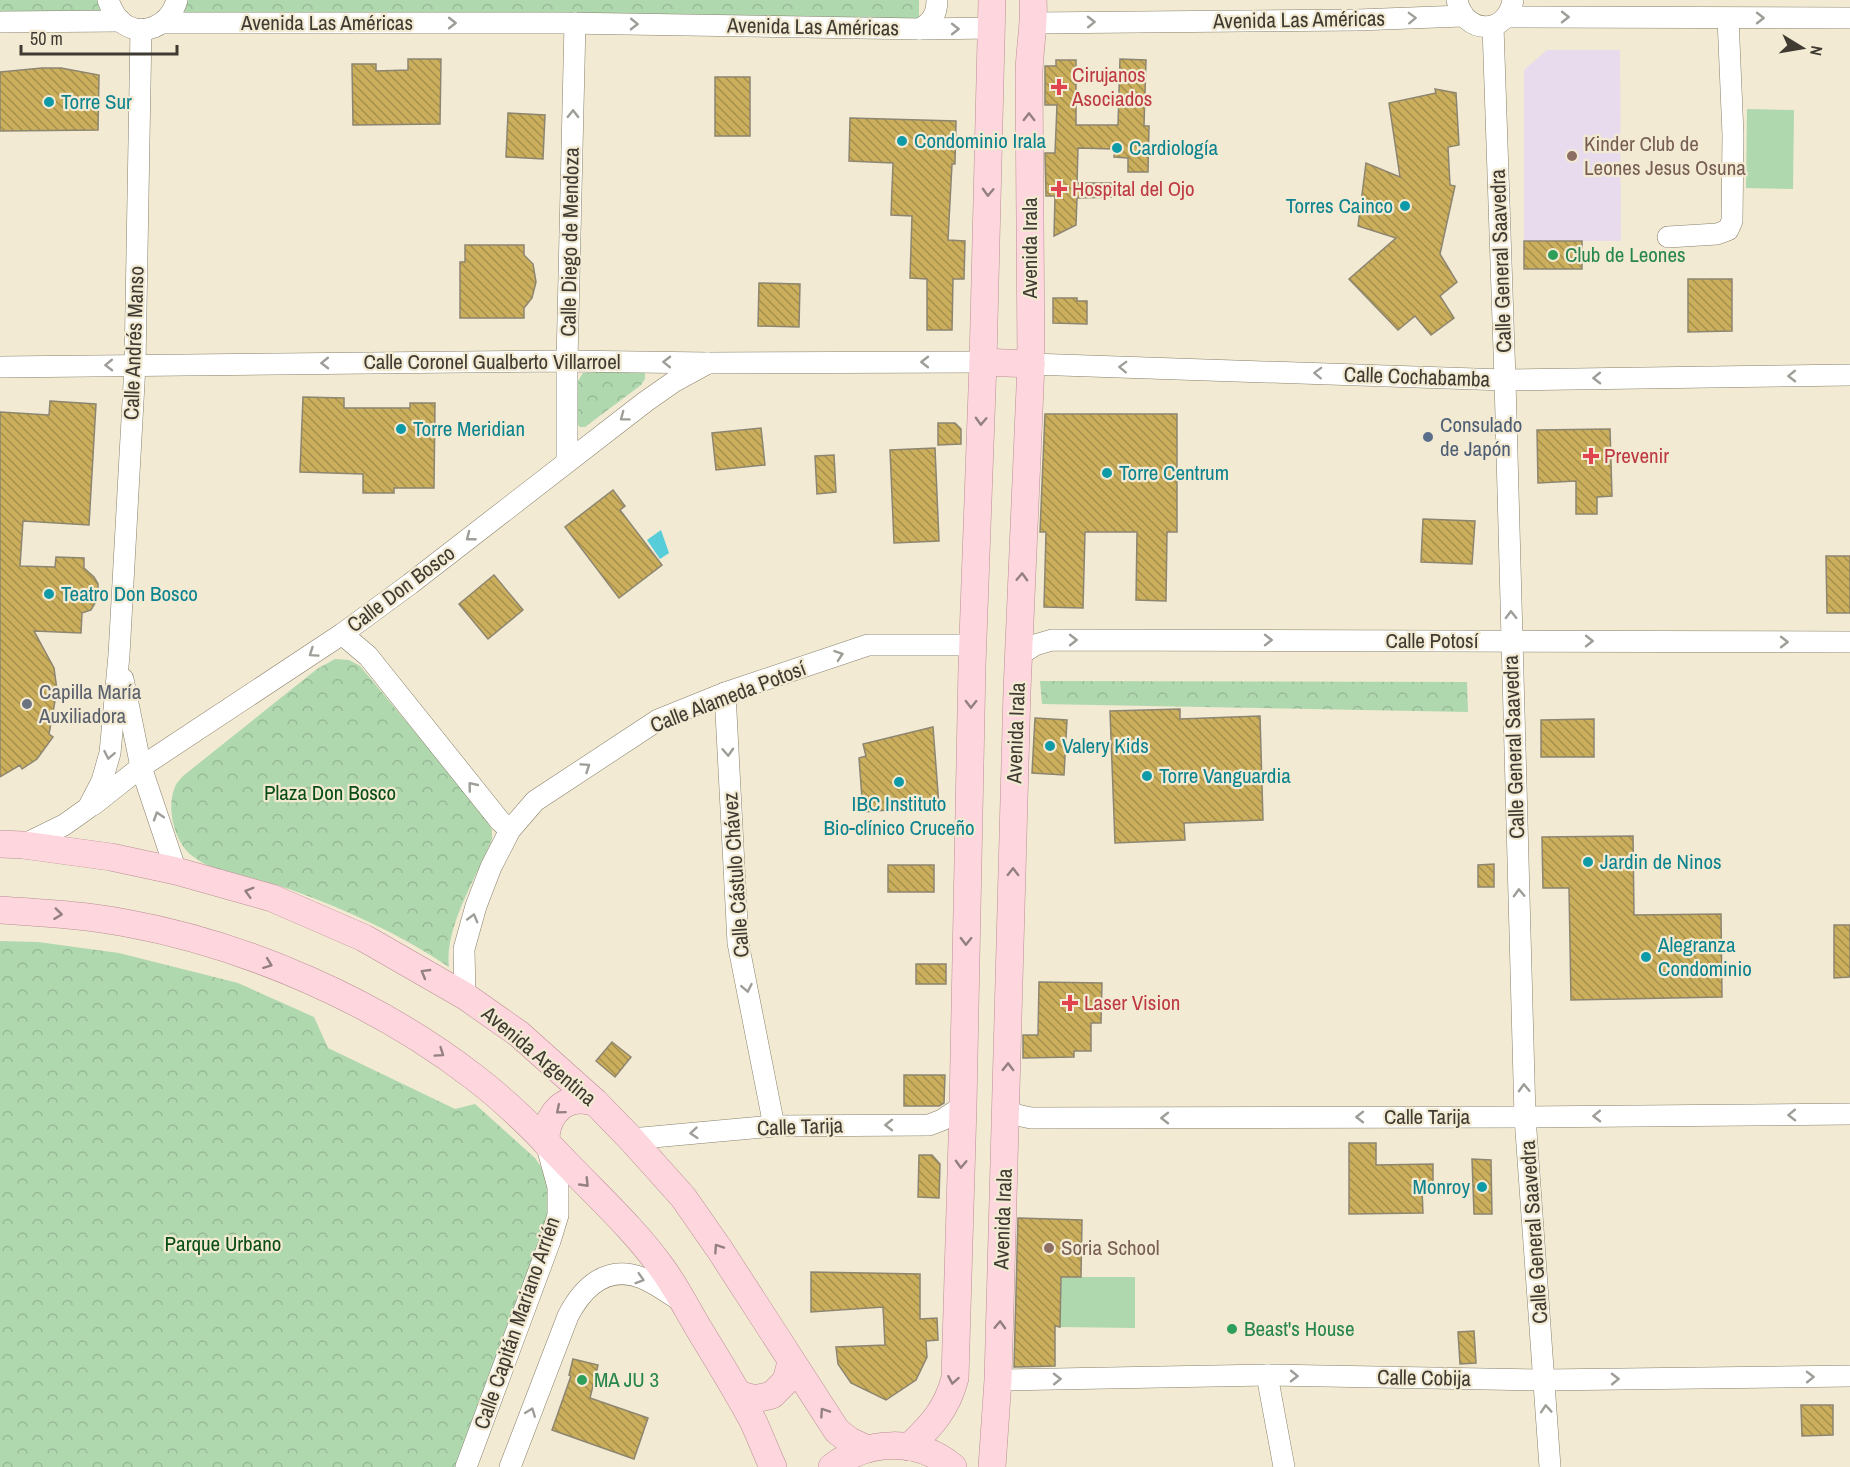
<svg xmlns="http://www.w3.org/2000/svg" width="1850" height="1467" font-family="'Archivo Narrow',sans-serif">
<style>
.education{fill:#e9dbee}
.grass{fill:#afd8af}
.forest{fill:url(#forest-crowns)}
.water{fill:#56cdd9}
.building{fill:url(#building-back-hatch);stroke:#8d8570;stroke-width:1.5}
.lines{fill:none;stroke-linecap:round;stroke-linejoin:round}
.minor-casing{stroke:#88806b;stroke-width:22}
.major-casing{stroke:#ba8e94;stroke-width:28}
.minor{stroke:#fff;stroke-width:21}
.major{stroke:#fdd6de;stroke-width:27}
.oneway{stroke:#9f9d98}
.oneway2{stroke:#94817f}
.health-dot{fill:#e0444e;stroke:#f2ead2;stroke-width:2}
.culture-dot{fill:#0f9aa8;stroke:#f2ead2;stroke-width:2}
.education-dot{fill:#8d6e63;stroke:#f2ead2;stroke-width:2}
.leisure-dot{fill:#2e9e5b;stroke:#f2ead2;stroke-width:2}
.service-dot{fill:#5c6f8a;stroke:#f2ead2;stroke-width:2}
.worship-dot{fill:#6b7280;stroke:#f2ead2;stroke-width:2}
.labels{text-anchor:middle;stroke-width:4.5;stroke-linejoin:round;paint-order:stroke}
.street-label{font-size:21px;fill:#3f3b32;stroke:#f2ead2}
.health-label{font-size:21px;fill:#be3a42;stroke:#f2ead2;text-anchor:start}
.culture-label{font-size:21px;fill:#0d838f;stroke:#f2ead2;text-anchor:start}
.education-label{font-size:21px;fill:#785e54;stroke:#f2ead2;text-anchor:start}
.leisure-label{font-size:21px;fill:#27864d;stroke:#f2ead2;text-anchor:start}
.service-label{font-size:21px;fill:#4e5e75;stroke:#f2ead2;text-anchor:start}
.worship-label{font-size:21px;fill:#5b616d;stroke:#f2ead2;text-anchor:start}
.park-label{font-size:21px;fill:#074d14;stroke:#f2ead2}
</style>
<defs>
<pattern id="forest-crowns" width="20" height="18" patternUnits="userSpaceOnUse" patternTransform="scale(1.5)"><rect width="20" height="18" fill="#afd8af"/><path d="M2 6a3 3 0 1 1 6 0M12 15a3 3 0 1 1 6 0" fill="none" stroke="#98ba97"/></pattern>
<pattern id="building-back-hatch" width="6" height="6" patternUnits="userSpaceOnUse" patternTransform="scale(1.5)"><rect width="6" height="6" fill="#cbaf5d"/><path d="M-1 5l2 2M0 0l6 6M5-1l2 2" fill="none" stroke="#a6904d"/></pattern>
</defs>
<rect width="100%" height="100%" fill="#f2ead2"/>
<!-- education -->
<polygon class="education" points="1547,50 1620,50 1621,241 1524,241 1524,70"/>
<!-- grass -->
<g class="grass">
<polygon points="1747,109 1794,110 1793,189 1746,188"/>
<polygon points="1061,1277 1135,1277 1135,1328 1060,1327"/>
</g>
<!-- forest -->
<g class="forest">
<polygon points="0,0 102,0 104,17 0,16"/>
<polygon points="186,0 919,0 919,22 184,19"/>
<polygon points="642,370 645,374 645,379 641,385 585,427 580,427 575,422 576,384 583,373"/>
<path d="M335 659 349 660 360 666 483 814 492 830V839C478 875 444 927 449 967 400 934 345 909 289 889 257 878 218 877 191 855 174 841 166 807 175 787 176 783 180 780 183 776L317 669Z"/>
<polygon points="1040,681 1467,682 1468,712 1042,704"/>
<polygon points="0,941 38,942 119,953 238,983 314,1017 328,1048 455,1109 475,1104 535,1158 550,1180 556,1209 465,1467 0,1467"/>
</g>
<!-- water -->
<polygon class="water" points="661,530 669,553 660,559 647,540"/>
<!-- building -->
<g class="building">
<polygon points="408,59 441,59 440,124 353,125 352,64 376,64 376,71 408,70"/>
<polygon points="1120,59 1146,60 1144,126 1149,126 1148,172 1128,172 1128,158 1114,157 1115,149 1078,148 1077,183 1112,183 1112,197 1077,198 1076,225 1054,236 1055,196 1046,196 1045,153 1055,153 1057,105 1045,105 1045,66 1056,66 1056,60 1076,60 1076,125 1118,125"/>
<polygon points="42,68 61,68 99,75 98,130 0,131 0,72"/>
<rect x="715" y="77" width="35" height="59"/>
<polygon points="1435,89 1456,93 1459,145 1448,147 1450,185 1455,186 1440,254 1457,282 1440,296 1454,318 1431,335 1415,316 1398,330 1349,279 1396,238 1358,226 1366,163 1400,177 1389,103 1436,93"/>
<polygon points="508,113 545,115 543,159 506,157"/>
<polygon points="850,118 956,121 955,164 952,164 948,240 965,241 964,279 953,279 952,330 927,330 927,279 910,278 912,216 891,215 893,163 849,161"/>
<rect x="1524" y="241" width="58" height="28"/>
<polygon points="465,245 524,245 524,255 533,264 536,282 532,298 524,308 524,318 460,318 460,262 465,262"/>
<polygon points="1688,279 1732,279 1732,331 1688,332"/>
<polygon points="759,283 800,284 799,327 758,326"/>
<polygon points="1053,298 1077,298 1077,301 1087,301 1087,324 1053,323"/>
<polygon points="303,397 344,398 344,408 410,408 410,403 435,403 434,488 394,488 394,493 363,493 363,474 300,472"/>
<polygon points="50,401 96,404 89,525 23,521 20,566 55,567 56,557 84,558 84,568 94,577 98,584 98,598 91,610 82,613 81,633 34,631 54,668 57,690 49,734 53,737 37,759 22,769 20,765 0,777 0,412 49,415"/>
<polygon points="1045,414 1177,414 1177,532 1167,532 1166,601 1136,600 1137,532 1085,532 1083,608 1044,607 1046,532 1040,532"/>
<polygon points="938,423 955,423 961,429 961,444 938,445"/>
<polygon points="761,428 765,465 716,470 712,433"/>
<polygon points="1610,429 1612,496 1597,497 1597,514 1576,514 1576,481 1538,483 1537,430"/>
<polygon points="935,448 939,541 894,543 890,450"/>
<polygon points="834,455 836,492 817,494 815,456"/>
<polygon points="613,490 625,506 620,510 662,565 619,598 565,527"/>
<polygon points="1423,519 1475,521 1472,564 1421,562"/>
<polygon points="1826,556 1850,556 1850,613 1827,613"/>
<polygon points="494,575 523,610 488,639 459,604"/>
<polygon points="1180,709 1180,719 1260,716 1263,820 1184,823 1185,840 1115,843 1110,711"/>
<polygon points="1035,718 1067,720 1064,775 1032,773"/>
<polygon points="1594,719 1594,757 1541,757 1541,720"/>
<polygon points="933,727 939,806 863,812 859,758 866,756 863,744"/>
<polygon points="1633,836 1634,915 1721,914 1722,997 1571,1000 1569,888 1543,888 1542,837"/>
<polygon points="1494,864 1494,887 1478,887 1478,865"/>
<rect x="888" y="865" width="46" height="27"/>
<polygon points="1834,925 1850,925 1850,977 1834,978"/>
<rect x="916" y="964" width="30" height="20"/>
<polygon points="1039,982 1102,983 1101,1023 1091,1023 1091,1051 1074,1051 1074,1057 1023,1058 1023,1035 1038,1035"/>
<polygon points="612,1042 631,1057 615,1077 596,1061"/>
<polygon points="904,1075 945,1075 944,1103 939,1106 904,1106"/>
<polygon points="1349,1143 1376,1143 1376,1165 1433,1164 1433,1188 1422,1189 1423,1213 1349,1214"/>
<polygon points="919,1155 932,1155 940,1164 939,1198 918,1197"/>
<polygon points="1472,1159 1491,1160 1492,1214 1474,1214"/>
<polygon points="1018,1218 1082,1220 1081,1277 1061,1277 1060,1327 1055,1326 1055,1366 1014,1367"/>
<polygon points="811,1272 920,1274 920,1319 937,1318 938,1340 926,1341 927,1357 916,1380 886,1400 851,1383 838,1364 836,1347 885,1345 883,1307 811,1312"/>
<polygon points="1474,1331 1476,1363 1460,1364 1458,1332"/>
<polygon points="573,1359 598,1365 590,1398 648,1418 634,1459 552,1430 571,1376 569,1375"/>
<polygon points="1801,1405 1833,1405 1833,1435 1802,1436"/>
</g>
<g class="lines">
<defs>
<g id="minor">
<path d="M108 0C111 8 114 15 120 21 142 40 170 25 177 0"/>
<path d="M1457 0C1464 35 1507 36 1513 0"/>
<polyline points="1507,17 1850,18"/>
<polyline points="0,22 121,21"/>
<polyline points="163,23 564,23 920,29 992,28"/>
<polyline points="1033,23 1357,20 1463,16"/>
<polyline points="1493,26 1505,380 1525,1117 1550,1467"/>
<path d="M920 29C932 22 937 14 937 0"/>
<polyline points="1668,237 1717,234 1728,230 1732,221 1733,135 1728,18"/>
<polyline points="1031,364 1505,380 1850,375"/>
<polyline points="0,367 567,361 708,363 983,362"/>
<polyline points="567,461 567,361 575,23"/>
<polyline points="342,634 368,656 500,821 510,830"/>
<polyline points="1018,656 1035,645 1052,640 1850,642"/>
<polyline points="123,679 141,767 176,871"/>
<polyline points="725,693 738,943 774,1126"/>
<polyline points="93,805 141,767 342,634 410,584 645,402 675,381 708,363"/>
<polyline points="23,845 64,825 88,808 102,781 110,753 119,655 135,365 141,29"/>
<polyline points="465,996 464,949 476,906 491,867 510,830 535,801 658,720 725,693 868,645 973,645"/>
<polyline points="1007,1109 1017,1115 1031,1118 1525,1117 1850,1114"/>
<polyline points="631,1139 774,1126 929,1125 942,1120 963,1106"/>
<polyline points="1267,1375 1284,1467"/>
<polyline points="998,1380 1267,1375 1544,1380 1850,1376"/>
<polyline points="466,1467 550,1241 558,1215 558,1187 546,1143"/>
<path d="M510 1467 568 1316C583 1287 607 1264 642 1278 657 1284 669 1294 683 1302"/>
</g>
<g id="major">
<polyline points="983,362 1031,364"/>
<polyline points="0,844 23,845 111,857 176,871 272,898 364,938 465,996 519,1034 595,1102 631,1139 683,1197 720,1250 837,1431 850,1441 867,1449"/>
<path d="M0 910C42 913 85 915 126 923 247 945 377 1002 474 1077 511 1105 542 1138 574 1171 604 1202 637 1233 662 1268 676 1287 687 1309 699 1329 717 1359 736 1389 753 1421 760 1436 766 1452 773 1467"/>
<path d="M546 1143C545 1122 557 1100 581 1100 586 1100 591 1102 595 1102"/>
<polyline points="738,1394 755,1399 772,1395 786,1381 791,1362"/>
<path d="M909 1447C932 1425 947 1409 955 1378L963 1106 972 666 983 362 992 0"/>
<path d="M832 1467C868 1439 918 1438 953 1467"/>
<path d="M992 1467 998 1380 1017 691 1031 364 1029 75C1029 50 1035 25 1033 0"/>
</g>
</defs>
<!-- minor casing -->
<use href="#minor" class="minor-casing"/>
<!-- major casing -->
<use href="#major" class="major-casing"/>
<!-- minor -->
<use href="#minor" class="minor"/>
<!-- major -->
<use href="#major" class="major"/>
</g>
<!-- one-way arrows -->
<defs><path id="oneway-chevron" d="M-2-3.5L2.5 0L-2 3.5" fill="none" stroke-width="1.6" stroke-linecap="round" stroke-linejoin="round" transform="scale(1.5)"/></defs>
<g class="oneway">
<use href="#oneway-chevron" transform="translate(1565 17)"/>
<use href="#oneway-chevron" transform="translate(1412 18) rotate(-2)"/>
<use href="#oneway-chevron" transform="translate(1760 18)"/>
<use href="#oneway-chevron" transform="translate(1091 22) rotate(-1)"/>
<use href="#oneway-chevron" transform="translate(452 23)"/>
<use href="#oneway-chevron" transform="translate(634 24) rotate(1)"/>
<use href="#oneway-chevron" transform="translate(955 29)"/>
<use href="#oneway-chevron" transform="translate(573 114) rotate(-89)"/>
<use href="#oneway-chevron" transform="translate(667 362) rotate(-179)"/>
<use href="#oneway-chevron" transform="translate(925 362) rotate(180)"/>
<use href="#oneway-chevron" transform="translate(325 363) rotate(179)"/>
<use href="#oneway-chevron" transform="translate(109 365) rotate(179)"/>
<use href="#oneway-chevron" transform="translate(1123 367) rotate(-178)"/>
<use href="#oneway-chevron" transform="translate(1318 373) rotate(-178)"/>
<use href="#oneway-chevron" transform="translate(1792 376) rotate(179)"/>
<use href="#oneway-chevron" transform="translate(1597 378) rotate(179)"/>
<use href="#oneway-chevron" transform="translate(624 417) rotate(143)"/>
<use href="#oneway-chevron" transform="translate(470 537) rotate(142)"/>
<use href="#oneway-chevron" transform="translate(1511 615) rotate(-91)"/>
<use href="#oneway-chevron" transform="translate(1073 640)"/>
<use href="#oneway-chevron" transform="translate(1268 640)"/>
<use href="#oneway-chevron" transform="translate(1589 641)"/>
<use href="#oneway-chevron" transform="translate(1784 642)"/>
<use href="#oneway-chevron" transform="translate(313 653) rotate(146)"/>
<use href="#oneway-chevron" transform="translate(839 655) rotate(-19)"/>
<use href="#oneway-chevron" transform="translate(728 752) rotate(87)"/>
<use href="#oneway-chevron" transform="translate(109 755) rotate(101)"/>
<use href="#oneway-chevron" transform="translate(586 767) rotate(-34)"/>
<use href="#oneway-chevron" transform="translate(472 786) rotate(-129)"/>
<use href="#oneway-chevron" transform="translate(158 816) rotate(-108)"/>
<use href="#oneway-chevron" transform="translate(1519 893) rotate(-92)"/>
<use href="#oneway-chevron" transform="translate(473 918) rotate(-75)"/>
<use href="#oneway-chevron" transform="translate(747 988) rotate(79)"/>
<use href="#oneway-chevron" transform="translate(1524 1088) rotate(-92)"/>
<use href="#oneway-chevron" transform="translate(1792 1115) rotate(179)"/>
<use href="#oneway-chevron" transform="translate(1597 1116) rotate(179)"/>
<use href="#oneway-chevron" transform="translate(1360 1117) rotate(180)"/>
<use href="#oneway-chevron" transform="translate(1165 1118) rotate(180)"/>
<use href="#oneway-chevron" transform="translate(889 1125) rotate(180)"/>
<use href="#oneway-chevron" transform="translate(694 1133) rotate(175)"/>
<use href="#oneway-chevron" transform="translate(640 1279) rotate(17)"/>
<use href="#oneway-chevron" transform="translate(1294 1376) rotate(1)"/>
<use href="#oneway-chevron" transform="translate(1810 1377) rotate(-1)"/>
<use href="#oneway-chevron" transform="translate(1057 1379) rotate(-1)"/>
<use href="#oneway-chevron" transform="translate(1615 1379) rotate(-1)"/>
<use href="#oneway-chevron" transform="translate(1546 1409) rotate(-94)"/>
<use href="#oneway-chevron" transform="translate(531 1412) rotate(-69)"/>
</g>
<g class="oneway2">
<use href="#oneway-chevron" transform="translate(1029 117) rotate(-90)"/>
<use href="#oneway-chevron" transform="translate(988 192) rotate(92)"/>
<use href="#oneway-chevron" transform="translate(981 421) rotate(92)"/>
<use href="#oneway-chevron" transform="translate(1022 577) rotate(-88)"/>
<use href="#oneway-chevron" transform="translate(971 704) rotate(91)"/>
<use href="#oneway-chevron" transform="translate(1013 872) rotate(-89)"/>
<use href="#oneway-chevron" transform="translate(249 892) rotate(-164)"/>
<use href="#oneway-chevron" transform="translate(58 914) rotate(7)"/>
<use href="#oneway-chevron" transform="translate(966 941) rotate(91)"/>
<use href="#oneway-chevron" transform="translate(268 964) rotate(21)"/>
<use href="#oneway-chevron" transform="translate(425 973) rotate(-150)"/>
<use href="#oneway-chevron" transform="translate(440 1053) rotate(35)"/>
<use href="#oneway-chevron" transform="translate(1008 1067) rotate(-89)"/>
<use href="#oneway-chevron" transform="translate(560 1110) rotate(140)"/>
<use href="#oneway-chevron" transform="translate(961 1164) rotate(92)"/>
<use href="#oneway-chevron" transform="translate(585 1183) rotate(46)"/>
<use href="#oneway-chevron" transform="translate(718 1248) rotate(-124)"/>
<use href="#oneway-chevron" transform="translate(1000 1325) rotate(-88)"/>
<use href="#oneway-chevron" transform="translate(953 1380) rotate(100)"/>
<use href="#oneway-chevron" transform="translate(824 1412) rotate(-124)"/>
</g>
<!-- markers -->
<g class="health-dot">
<path d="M1056 78h6v6h6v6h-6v6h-6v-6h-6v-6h6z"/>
<path d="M1056 180h6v6h6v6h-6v6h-6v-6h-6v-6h6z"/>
<path d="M1588 447h6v6h6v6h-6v6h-6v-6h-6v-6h6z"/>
<path d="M1067 994h6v6h6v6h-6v6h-6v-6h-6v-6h6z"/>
</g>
<g class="culture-dot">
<circle cx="49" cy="102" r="6"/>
<circle cx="902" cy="141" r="6"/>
<circle cx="1117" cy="148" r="6"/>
<circle cx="1405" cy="206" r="6"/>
<circle cx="401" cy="429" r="6"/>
<circle cx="1107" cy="473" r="6"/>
<circle cx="49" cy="594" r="6"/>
<circle cx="1050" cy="746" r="6"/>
<circle cx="1147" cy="776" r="6"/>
<circle cx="899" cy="782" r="6"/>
<circle cx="1588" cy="862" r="6"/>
<circle cx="1646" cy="957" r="6"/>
<circle cx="1482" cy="1187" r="6"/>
</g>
<g class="education-dot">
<circle cx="1572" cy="156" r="6"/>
<circle cx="1049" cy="1248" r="6"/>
</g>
<g class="leisure-dot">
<circle cx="1553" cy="255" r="6"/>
<circle cx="1232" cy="1329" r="6"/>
<circle cx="582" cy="1380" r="6"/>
</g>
<circle class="service-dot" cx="1428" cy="437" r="6"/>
<circle class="worship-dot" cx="27" cy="704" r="6"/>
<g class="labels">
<!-- street labels -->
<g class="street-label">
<text transform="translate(1299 20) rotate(-1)" y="7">Avenida Las Américas</text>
<text x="327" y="30">Avenida Las Américas</text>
<text transform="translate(813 27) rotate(1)" y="7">Avenida Las Américas</text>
<text transform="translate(570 242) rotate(-89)" y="7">Calle Diego de Mendoza</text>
<text transform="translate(1030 248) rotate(-90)" y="7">Avenida Irala</text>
<text transform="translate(1501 261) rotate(-92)" y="7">Calle General Saavedra</text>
<text transform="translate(134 343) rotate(-88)" y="7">Calle Andrés Manso</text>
<text x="492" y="369">Calle Coronel Gualberto Villarroel</text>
<text transform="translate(1417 377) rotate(2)" y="7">Calle Cochabamba</text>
<text transform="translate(401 589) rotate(-37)" y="7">Calle Don Bosco</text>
<text x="1432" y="648">Calle Potosí</text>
<text transform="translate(728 697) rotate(-21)" y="7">Calle Alameda Potosí</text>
<text transform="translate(1016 733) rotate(-88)" y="7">Avenida Irala</text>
<text transform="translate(1514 747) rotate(-92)" y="7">Calle General Saavedra</text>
<text transform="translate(736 875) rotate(-94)" y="7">Calle Cástulo Chávez</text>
<text transform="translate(539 1056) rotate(40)" y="7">Avenida Argentina</text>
<text x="1427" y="1124">Calle Tarija</text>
<text transform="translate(800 1127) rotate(-2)" y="7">Calle Tarija</text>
<text transform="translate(1003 1219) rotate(-88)" y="7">Avenida Irala</text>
<text transform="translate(1534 1232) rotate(-94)" y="7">Calle General Saavedra</text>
<text transform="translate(517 1323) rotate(-71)" y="7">Calle Capitán Mariano Arrién</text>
<text transform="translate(1424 1378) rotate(1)" y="7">Calle Cobija</text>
</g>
<!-- health labels -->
<g class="health-label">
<text x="1072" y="82">Cirujanos<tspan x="1072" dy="24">Asociados</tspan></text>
<text x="1072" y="196">Hospital del Ojo</text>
<text x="1604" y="463">Prevenir</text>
<text x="1084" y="1010">Laser Vision</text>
</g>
<!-- culture labels -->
<g class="culture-label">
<text x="61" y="109">Torre Sur</text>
<text x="914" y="148">Condominio Irala</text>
<text x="1129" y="155">Cardiología</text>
<text x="1393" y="213" text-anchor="end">Torres Cainco</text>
<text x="413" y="436">Torre Meridian</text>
<text x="1119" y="480">Torre Centrum</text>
<text x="61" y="601">Teatro Don Bosco</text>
<text x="1062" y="753">Valery Kids</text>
<text x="1159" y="783">Torre Vanguardia</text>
<text x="899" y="811" text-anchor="middle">IBC Instituto<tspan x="899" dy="24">Bio-clínico Cruceño</tspan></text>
<text x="1600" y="869">Jardin de Ninos</text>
<text x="1658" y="952">Alegranza<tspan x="1658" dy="24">Condominio</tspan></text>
<text x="1470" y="1194" text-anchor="end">Monroy</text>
</g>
<!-- education labels -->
<g class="education-label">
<text x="1584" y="151">Kinder Club de<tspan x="1584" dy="24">Leones Jesus Osuna</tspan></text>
<text x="1061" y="1255">Soria School</text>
</g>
<!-- leisure labels -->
<g class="leisure-label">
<text x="1565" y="262">Club de Leones</text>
<text x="1244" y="1336">Beast's House</text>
<text x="594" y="1387">MA JU 3</text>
</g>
<!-- service labels -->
<g class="service-label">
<text x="1440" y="432">Consulado<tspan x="1440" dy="24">de Japón</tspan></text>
</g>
<!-- worship labels -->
<g class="worship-label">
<text x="39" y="699">Capilla María<tspan x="39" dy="24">Auxiliadora</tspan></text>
</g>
<!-- park labels -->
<g class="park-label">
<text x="330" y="800">Plaza Don Bosco</text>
<text x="223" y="1251">Parque Urbano</text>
</g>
</g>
<!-- north arrow -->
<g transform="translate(1802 48) rotate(101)" stroke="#f2ead2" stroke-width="4.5" paint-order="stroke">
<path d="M0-4.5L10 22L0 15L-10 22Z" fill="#3f3b32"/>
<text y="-9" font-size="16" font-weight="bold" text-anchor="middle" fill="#3f3b32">N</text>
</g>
<!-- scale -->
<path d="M21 45v9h156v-9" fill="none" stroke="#3f3b32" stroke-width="3"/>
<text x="30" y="45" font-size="18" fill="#3f3b32" stroke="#f2ead2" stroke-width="4.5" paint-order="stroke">50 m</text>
</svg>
